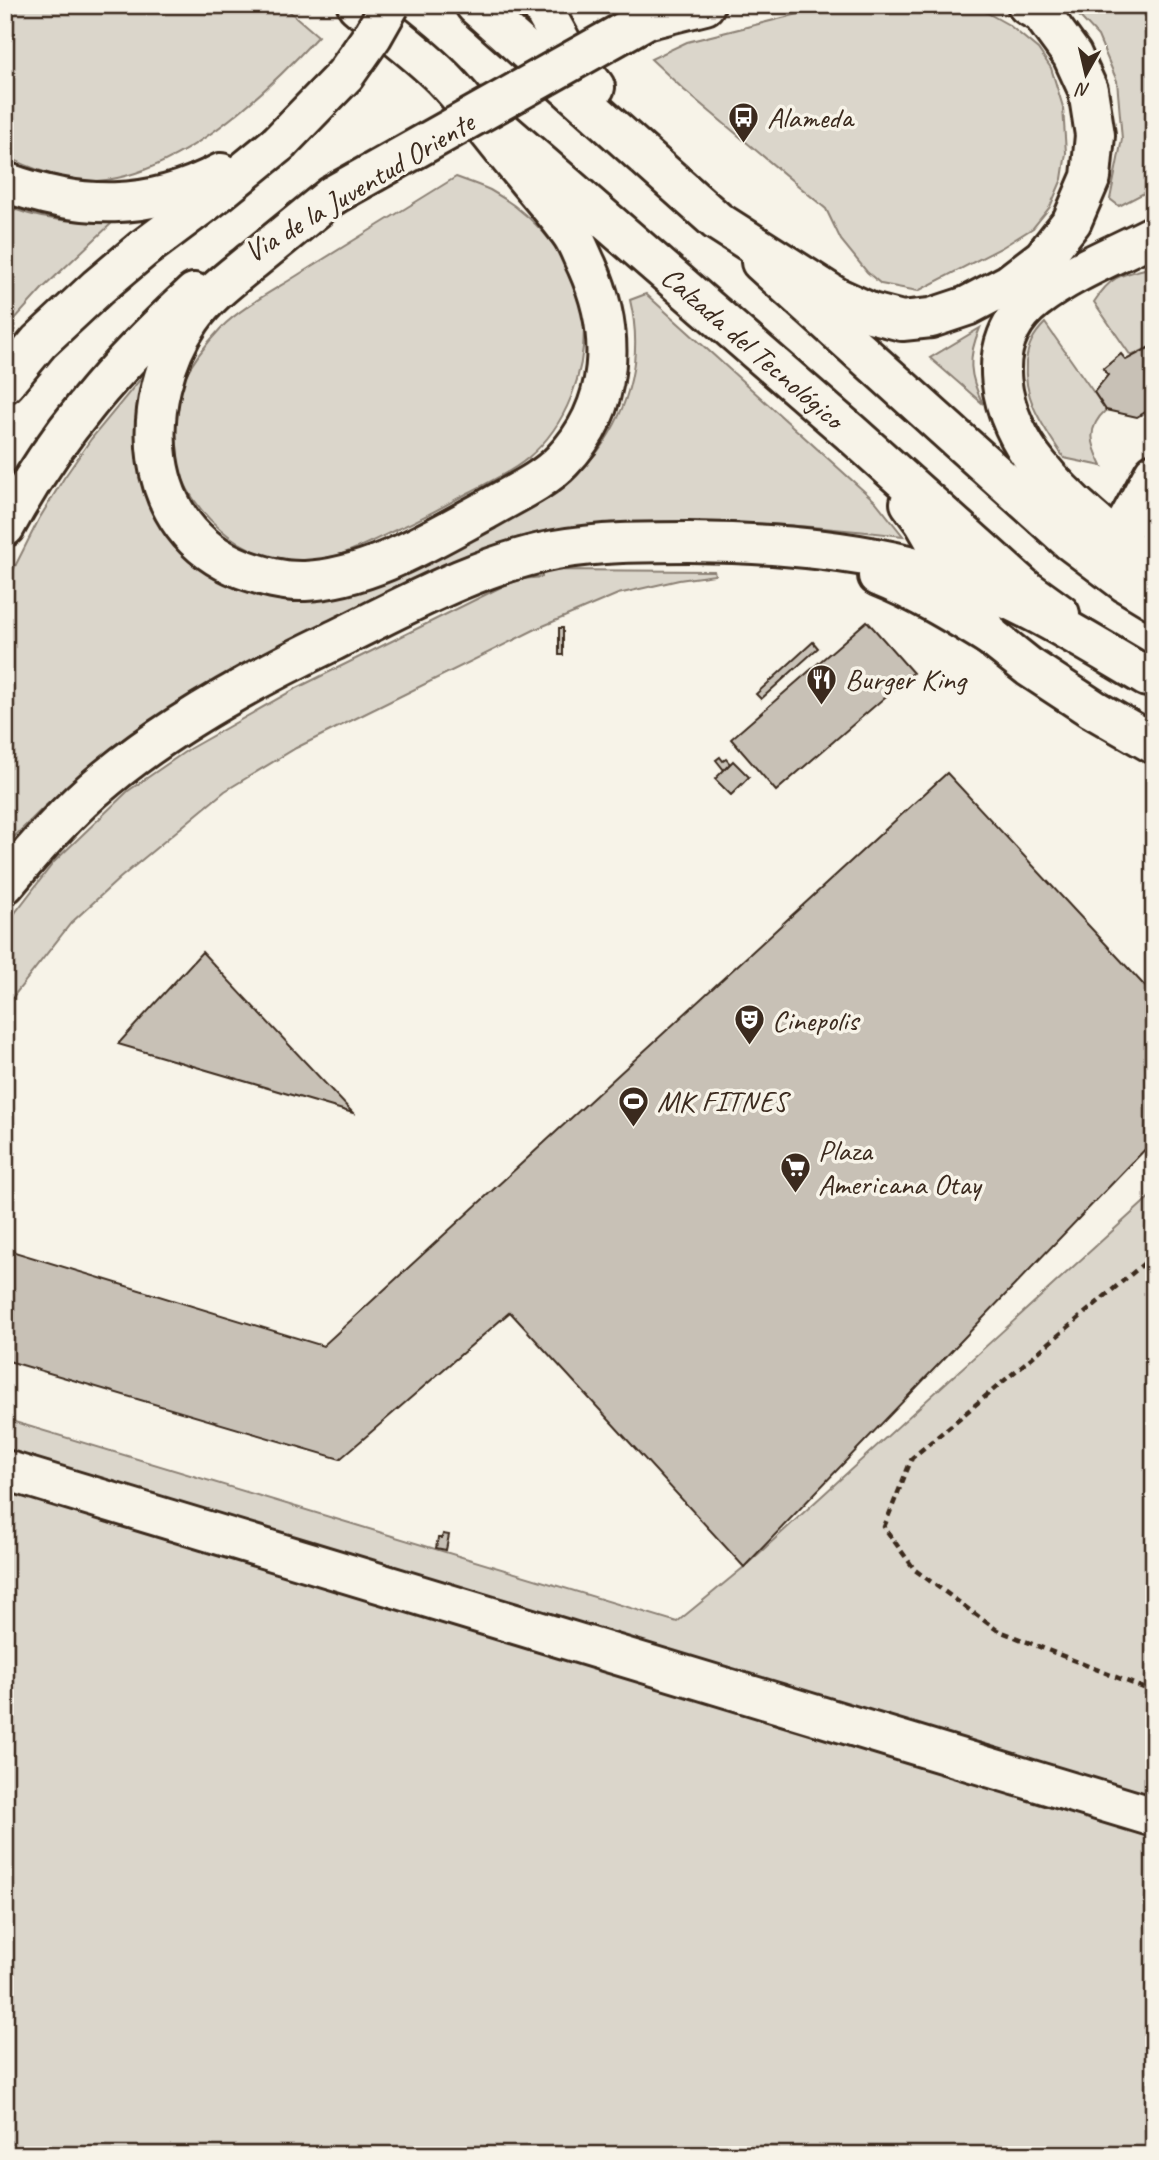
<svg xmlns="http://www.w3.org/2000/svg" width="1159" height="2160" font-family="Caveat,sans-serif">
<style>
.green{fill:#dbd6cb;stroke:#8b8074;stroke-width:2}
.building{fill:#c8c1b6;stroke:#3b2a1e;stroke-width:2}
.lines{fill:none;stroke-linecap:round;stroke-linejoin:round}
.minor-casing{stroke:#3b2a1e;stroke-width:44}
.major-casing{stroke:#3b2a1e;stroke-width:44}
.highway-casing{stroke:#3b2a1e;stroke-width:44}
.path{stroke:#3b2a1e;stroke-width:4.5;stroke-dasharray:7 5;stroke-linecap:butt}
.minor{stroke:#f7f3e8;stroke-width:38}
.major{stroke:#f7f3e8;stroke-width:38}
.highway{stroke:#f7f3e8;stroke-width:38}
.highway-bridge-casing{stroke:#3b2a1e;stroke-width:44;stroke-linecap:butt}
.highway-bridge{stroke:#f7f3e8;stroke-width:38}
.labels{text-anchor:middle;stroke-width:7;stroke-linejoin:round;paint-order:stroke}
.poi-label{font-size:30px;fill:#3b2a1e;stroke:#f7f3e8;text-anchor:start}
.street-label{font-size:30px;fill:#3b2a1e;stroke:#f7f3e8}
</style>
<rect width="100%" height="100%" fill="#f7f3e8"/>
<filter id="ink" filterUnits="userSpaceOnUse"><feTurbulence type="fractalNoise" baseFrequency=".0143" numOctaves="2"/><feDisplacementMap in="SourceGraphic" scale="14" xChannelSelector="R" yChannelSelector="G"/><feConvolveMatrix kernelMatrix="1 2 1 2 8 2 1 2 1" color-interpolation-filters="sRGB"/></filter>
<g filter="url(#ink)">
<!-- green -->
<g class="green">
<path d="M5 5H282L318 36C264 95 180 174 97 181 71 183 28 168 5 155Z"/>
<polygon points="973,5 1009,25 1038,49 1051,68 1063,107 1066,153 1062,179 1050,207 1033,228 1001,248 918,291 881,284 867,272 841,240 826,209 684,90 651,59 687,42 830,6"/>
<polygon points="1069,5 1154,5 1154,188 1119,206 1110,199 1122,139 1117,81 1098,36"/>
<path d="M456 177C467 181 479 185 490 190 537 216 582 267 584 323 585 374 567 425 528 458 512 472 489 482 470 492 447 504 424 518 400 528 378 538 339 559 315 560 295 561 268 559 250 549 190 519 152 447 182 382 192 362 206 344 221 328 240 308 278 288 301 273 353 241 404 209 456 177Z"/>
<path d="M5 205C38 221 76 222 112 223L42 289 5 330Z"/>
<path d="M1149 268 1154 269V345L1131 356 1094 302C1111 276 1119 275 1149 268Z"/>
<path d="M646 294 876 502 903 536C799 524 692 516 587 527 563 529 537 531 513 539 503 542 493 547 483 551L106 754 44 807 5 846V586L39 519 64 478 91 439 142 377 135 430 141 468 192 560 223 582 256 594 288 599 570 477C579 469 591 461 598 451 631 406 643 354 630 300Z"/>
<path d="M1045 323 1106 410C1086 428 1091 444 1102 466L1064 458C1044 427 1023 401 1026 362 1028 345 1033 335 1045 323Z"/>
<path d="M980 328C967 357 969 376 983 404L930 358Z"/>
<polygon points="542,570 714,571 715,575 679,580 618,594 536,629 296,748 225,791 120,878 71,923 5,1007 5,926 54,862 128,791 189,749 295,689 505,585 522,579 542,577"/>
<polygon points="1154,1193 1154,2155 5,2155 5,1419 677,1622 744,1567"/>
</g>
<!-- building -->
<g class="building">
<polygon points="1154,345 1154,407 1137,417 1106,410 1094,392 1108,375 1103,369 1121,354 1126,360"/>
<polygon points="867,621 913,673 776,791 731,739"/>
<rect x="559" y="628" width="4" height="27"/>
<polygon points="813,642 818,648 761,699 756,694"/>
<polygon points="720,757 723,761 726,759 730,764 724,770 716,760"/>
<polygon points="733,761 749,777 731,795 715,779"/>
<polygon points="947,773 1154,996 1154,1140 744,1567 510,1312 340,1459 5,1360 5,1249 323,1346"/>
<polygon points="202,952 353,1113 118,1044"/>
<polygon points="443,1534 449,1535 446,1550 436,1548 438,1538 442,1538"/>
</g>
<g class="lines">
<defs>
<g id="minor">
<polyline points="1117,541 1154,473"/>
<polyline points="5,1470 1154,1817"/>
</g>
<g id="major">
<path id="s1" d="M495 124 850 432 1024 588 1060 614"/>
<polyline points="761,262 1069,540 1126,583 1154,600"/>
<polyline points="910,503 924,522 990,636 1029,667 1093,709 1154,744"/>
</g>
<g id="highway">
<polyline points="475,5 717,221 836,297 871,313 902,321 931,318 967,306 1009,284 1043,258 1072,221 1091,177 1095,135 1088,90 1072,55 1042,14 1027,5"/>
<polyline points="541,5 564,47 595,87"/>
<polyline points="645,20 705,5"/>
<path d="M5 182C81 210 149 211 221 173"/>
<path d="M333 195C306 217 279 239 252 261 230 279 207 296 191 319 136 400 139 530 243 569 263 576 283 582 305 581 370 578 430 540 486 510 511 495 542 482 562 461 615 406 617 333 587 266 582 256 578 244 572 235 556 212 536 191 519 169 495 141 473 110 448 83 422 55 386 30 357 5"/>
<path d="M1154 235C1115 255 1071 272 1036 299 979 342 1000 418 1039 466 1069 504 1116 540 1154 570"/>
<polyline points="5,383 39,342 98,287 143,249 219,192 279,143"/>
<path d="M5 527C56 433 116 365 194 293"/>
<path d="M878 576C918 592 954 614 990 636"/>
<path d="M5 884C37 846 69 809 107 778 171 725 256 678 331 642 403 607 476 565 555 550 600 542 644 542 689 542 778 543 869 550 954 578 1023 600 1085 641 1147 677"/>
</g>
</defs>
<!-- minor casing -->
<use href="#minor" class="minor-casing"/>
<!-- major casing -->
<use href="#major" class="major-casing"/>
<!-- highway casing -->
<use href="#highway" class="highway-casing"/>
<!-- path -->
<polyline class="path" points="1154,1255 912,1458 884,1527 915,1570 997,1630 1154,1692"/>
<!-- minor -->
<use href="#minor" class="minor"/>
<!-- major -->
<use href="#major" class="major"/>
<!-- highway -->
<use href="#highway" class="highway"/>
<defs>
<g id="highway-bridge">
<polyline points="279,143 345,75 373,35 390,5"/>
<polyline points="333,195 645,20"/>
</g>
</defs>
<!-- highway-bridge casing -->
<use href="#highway-bridge" class="highway-bridge-casing"/>
<!-- highway-bridge -->
<use href="#highway-bridge" class="highway-bridge"/>
</g>
</g>
<!-- icons -->
<defs>
<symbol id="bus-pin" viewBox="-11 -11 22 30"><path d="M0 17L-7.5 6A9.5 9.5 0 1 1 7.5 6Z" fill="#3b2a1e" stroke="#f7f3e8"/><path d="M-5-6H5V4H4V6H2V4H-2V6H-4V4H-5ZM-3.5-4V0h7V-4ZM-3.5 1.2v1.5H-2V1.2ZM2 1.2v1.5H3.5V1.2Z" fill="#fff"/></symbol>
<symbol id="restaurant-pin" viewBox="-11 -11 22 30"><path d="M0 17L-7.5 6A9.5 9.5 0 1 1 7.5 6Z" fill="#3b2a1e" stroke="#f7f3e8"/><path d="M-5-6h1v4h1v-4h1v4h1v-4h1v5L-1.5 .5V6h-2V.5L-5-1ZM5-6V6H3V1.5H1.5Q1.5-4 5-6Z" fill="#fff"/></symbol>
<symbol id="theatre-pin" viewBox="-11 -11 22 30"><path d="M0 17L-7.5 6A9.5 9.5 0 1 1 7.5 6Z" fill="#3b2a1e" stroke="#f7f3e8"/><path d="M-5-5.5Q0-4 5-5.5V0Q5 5 0 6Q-5 5-5 0ZM-3.3-2.5H-1v1.5H-3.3ZM1-2.5H3.3v1.5H1ZM-2.8 1Q0 5.5 2.8 1Z" fill="#fff"/></symbol>
<symbol id="stadium-pin" viewBox="-11 -11 22 30"><path d="M0 17L-7.5 6A9.5 9.5 0 1 1 7.5 6Z" fill="#3b2a1e" stroke="#f7f3e8"/><path d="M0-5a6.5 5 0 1 0 0 10a6.5 5 0 1 0 0-10ZM-3.5-1.8h7v3.6h-7Z" fill="#fff"/></symbol>
<symbol id="supermarket-pin" viewBox="-11 -11 22 30"><path d="M0 17L-7.5 6A9.5 9.5 0 1 1 7.5 6Z" fill="#3b2a1e" stroke="#f7f3e8"/><path d="M-6-5.5h2.5l.6 2H6L4.5 2H-2.5L-4.4-4H-6ZM-1.5 3.2a1.3 1.3 0 1 0 .1 0ZM3 3.2a1.3 1.3 0 1 0 .1 0Z" fill="#fff"/></symbol>
</defs>
<g fill-rule="evenodd">
<use href="#bus-pin" x="726" y="100" width="35" height="47"/>
<use href="#restaurant-pin" x="804" y="662" width="35" height="47"/>
<use href="#theatre-pin" x="732" y="1002" width="35" height="47"/>
<use href="#stadium-pin" x="616" y="1084" width="35" height="47"/>
<use href="#supermarket-pin" x="778" y="1150" width="35" height="47"/>
</g>
<g class="labels">
<!-- poi labels -->
<g class="poi-label">
<text x="767" y="127">Alameda</text>
<text x="845" y="689">Burger King</text>
<text x="772" y="1030">Cinepolis</text>
<text x="657" y="1111">MK FITNES</text>
<text x="818" y="1160">Plaza<tspan x="818" dy="34">Americana Otay</tspan></text>
</g>
<!-- street labels -->
<g class="street-label">
<text transform="translate(359 187) rotate(-31)" y="10">Via de la Juventud Oriente</text>
<text dy="10" stroke="none"><textPath href="#s1" startOffset="341">Calzada del Tecnológico</textPath></text>
</g>
</g>
<!-- margin -->
<rect width="1159" height="2160" fill="none" stroke="#f7f3e8" stroke-width="28"/>
<rect x="14" y="14" width="1131" height="2132" fill="none" stroke="#3b2a1e" stroke-width="2.5" filter="url(#ink)"/>
<!-- north arrow -->
<g transform="translate(1086 74) rotate(188)" stroke="#f7f3e8" stroke-width="5" paint-order="stroke">
<path d="M0-5L12 26L0 18L-12 26Z" fill="#3b2a1e"/>
<text y="-10" font-size="19" font-weight="bold" text-anchor="middle" fill="#3b2a1e">N</text>
</g>
</svg>
